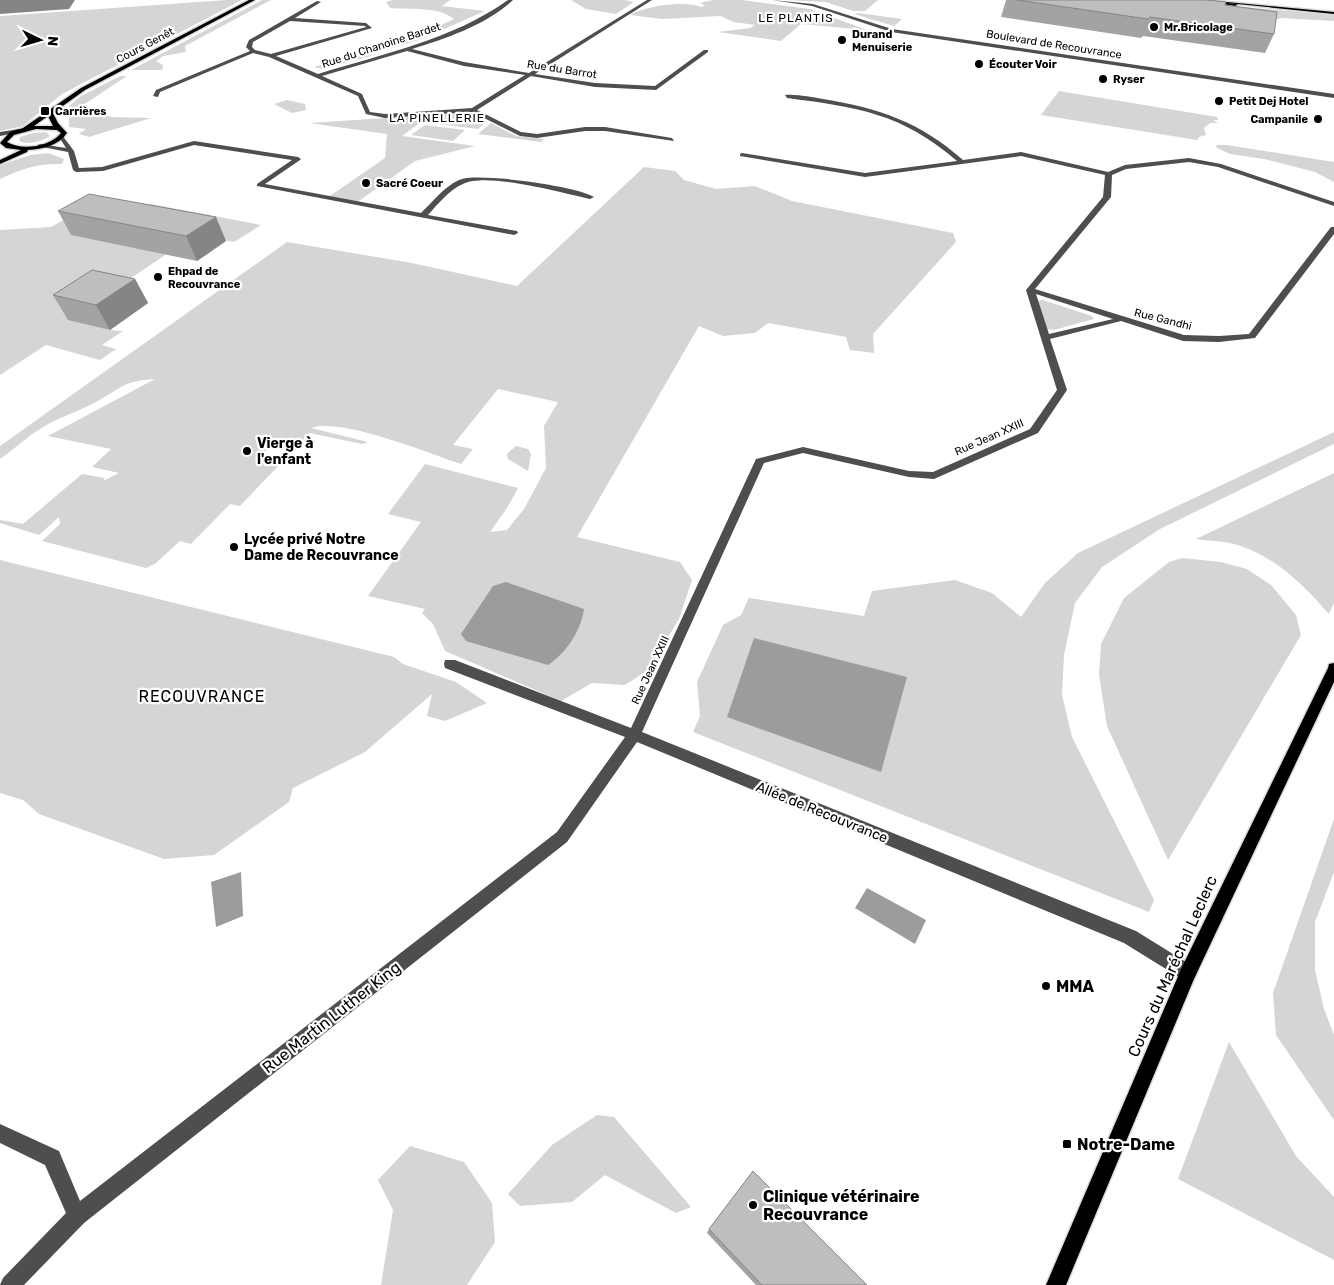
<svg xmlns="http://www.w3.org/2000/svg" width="1334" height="1285" font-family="Rubik,sans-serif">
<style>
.green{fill:#d5d5d5}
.water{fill:#9c9c9c}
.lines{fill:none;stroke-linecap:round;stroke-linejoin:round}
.major-casing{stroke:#dbdbdb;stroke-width:3}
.highway-casing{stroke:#dbdbdb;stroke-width:3}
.minor{fill:#4e4e4e;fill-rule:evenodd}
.major{fill:#000;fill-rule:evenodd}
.highway{fill:#000;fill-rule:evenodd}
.wall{fill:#a3a3a3}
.shaded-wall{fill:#858585}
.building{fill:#bebebe;stroke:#858585}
.poi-dot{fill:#000;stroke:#fff;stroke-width:2}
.labels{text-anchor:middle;stroke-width:4.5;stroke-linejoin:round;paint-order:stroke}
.far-poi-label{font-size:11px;font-weight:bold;fill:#000;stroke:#fff;text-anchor:start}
.far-street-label{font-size:11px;fill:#000;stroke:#fff}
.far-neighbourhood-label{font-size:12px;letter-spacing:1px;fill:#000;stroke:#fff}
.poi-label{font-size:14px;font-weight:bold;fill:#000;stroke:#fff;text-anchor:start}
.street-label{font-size:14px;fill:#000;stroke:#fff}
.quarter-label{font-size:16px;letter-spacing:1px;fill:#000;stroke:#fff}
.near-street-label{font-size:16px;fill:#000;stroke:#fff}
.near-poi-label{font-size:16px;font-weight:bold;fill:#000;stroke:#fff;text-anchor:start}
</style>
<rect width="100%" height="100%" fill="#fff"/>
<!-- green -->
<g class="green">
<polygon points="227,0 242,0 62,94 23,126 0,131 0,16"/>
<polygon points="262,0 271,0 185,46 186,52 163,56 156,61 163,65 162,70 131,70"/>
<path d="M393 0H450L442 6 485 11 419 40 374 53 371 56 322 69 314 67 416 37 454 19C439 6 409 10 390 8L386 2Z"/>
<polygon points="571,0 625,0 634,2 616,14 586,9"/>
<path d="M713 0H742L810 9 867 30 801 24 781 41 718 32 750 28 755 25 734 22 720 16 662 19 630 15C644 6 686 0 701 7L705 6 700 3Z"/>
<polygon points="786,0 878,0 865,11 853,11 826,2"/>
<polygon points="1221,5 1334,15 1334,21 1281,18 1265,23"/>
<polygon points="858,13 902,19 894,26 854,14"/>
<polygon points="120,76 127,76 80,107 81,111 113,117 151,118 89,137 79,134 86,129 69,127 69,106 81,96"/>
<polygon points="1059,91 1217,117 1218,120 1213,120 1218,123 1210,123 1204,128 1206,135 1199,137 1197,140 1041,115"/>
<polygon points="287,100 305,104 306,110 292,113 274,104"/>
<polygon points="462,113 475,115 487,121 478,129 421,122 402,136 475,146 415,161 356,203 327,198 385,158 387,134 309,123"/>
<polygon points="491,123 516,136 544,139 541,142 478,134"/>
<polygon points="425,125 465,130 453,141 411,135"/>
<path d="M46 132 50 136C41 142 28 145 19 141L20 137 33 133Z"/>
<polygon points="1216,145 1227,145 1334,162 1334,182 1315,172 1264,159 1230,154 1217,148"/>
<path d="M48 153 64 159 62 164C39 163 21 169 0 179V165L30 155Z"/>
<path d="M644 167 675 171 684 180 716 189 755 186 792 201 953 233 956 242 873 334 874 353 850 350 846 337 768 323 755 333 723 336 699 326 577 537 680 562 692 580 679 619 648 670 625 685 592 683 561 701 445 651 433 624 422 613 425 609 368 596 421 522 388 514 425 464 518 488 507 508 490 532 507 530 524 509 546 468 544 426 558 402 498 389 453 445 473 449 461 464C428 453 341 417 311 428L368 442 362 444 310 433 298 444 277 440 259 457 282 462 240 506 230 504 191 544 180 541 156 563 146 568 42 541 60 524 59 517 39 535 0 523V520L23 524 82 474 105 478 103 481 119 473 92 467 111 449 48 436 155 379C120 381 120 390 92 404 78 411 64 416 50 423 31 433 17 447 0 459V446L287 242 412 263 517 286Z"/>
<polygon points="151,204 261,225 234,242 167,229 168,253 106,295 110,330 123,331 102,345 116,349 100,360 46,345 0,375 0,230 51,227 85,208 130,216"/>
<polygon points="1043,300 1092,316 1094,319 1054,330 1047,329 1037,301"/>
<polygon points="1334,432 1334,444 1160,529 1102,567 1075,603 1064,655 1062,695 1072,737 1154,900 1149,912 693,732 700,716 697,682 723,625 741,615 749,598 864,616 872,591 955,580 992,593 1021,617 1045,583 1078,553"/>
<polygon points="516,446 528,449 531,454 528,471 508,459 507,454"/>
<path d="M1334 473V603L1329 614C1302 584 1277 558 1238 545 1225 541 1210 541 1196 539Z"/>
<polygon points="1182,558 1221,562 1247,569 1271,585 1296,615 1301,635 1168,860 1107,726 1099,675 1101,644 1124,598 1169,562"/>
<polygon points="0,560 394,657 403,664 456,682 487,703 445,721 427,716 432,694 365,752 293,788 289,802 214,855 164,859 39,814 23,800 0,793"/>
<polygon points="1334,819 1334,872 1315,922 1315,970 1324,1009 1334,1035 1334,1120 1276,1035 1273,993"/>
<polygon points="1229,1042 1296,1156 1334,1197 1334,1260 1178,1179"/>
<polygon points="597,1115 614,1117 691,1207 676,1213 605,1175 572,1202 520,1206 508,1194 552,1145"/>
<polygon points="410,1146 464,1162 492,1203 495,1242 467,1285 381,1285 393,1210 378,1180"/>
</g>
<!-- water -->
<g class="water">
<path d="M506 582 584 609C581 631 566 653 548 665L466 641 461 634 493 586Z"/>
<polygon points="754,638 907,677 881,772 727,717"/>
<polygon points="241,872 243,916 216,927 211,882"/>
<polygon points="867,888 926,920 915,944 855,908"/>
</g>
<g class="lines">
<defs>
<g id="major">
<path d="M249 0H255L85 90 53 113 58 123 67 133C58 146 43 149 28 150L27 152 0 164V160L21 150 6 148 0 143 10 132 23 128 81 88ZM48 116 53 126H34ZM36 129 57 130 61 133C50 147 21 151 7 142L14 135Z"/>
<polygon points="1206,0 1334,12 1334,14 1208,1"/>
<polygon points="1334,663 1334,682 1194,979 1066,1285 1046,1285 1182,967 1328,668 1329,664"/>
</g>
<polygon id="highway" points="1195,0 1238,4 1235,6"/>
</defs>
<!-- major casing -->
<use href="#major" class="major-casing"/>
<!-- highway casing -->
<use href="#highway" class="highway-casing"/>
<!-- minor -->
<g class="minor">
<path d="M508 0H513C486 25 447 38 412 49L464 62 529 73 647 0H652L535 74 595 83 655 86 704 50H708V52L656 90 595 87 531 76 477 110 521 132 537 134 585 127H605L672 138 674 141 605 131H585L537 138 520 136 472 112 385 118 366 114 358 96 269 57 253 53 160 92 158 97 153 96 156 90 250 51 246 47 249 40 317 1 321 2 295 18 366 23 372 28 276 56 318 74C382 54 452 40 508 0ZM290 21 365 26 366 27 271 54 255 50 252 47 253 42ZM407 51 464 66 525 75 472 108 385 114 370 112 362 94 322 76Z"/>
<polygon points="772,0 813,4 892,29 1334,94 1334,98 891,32 812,6"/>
<path d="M785 95C797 94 811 97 823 99 879 108 920 122 963 160L1021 152 1108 172 1125 165 1189 158 1221 164 1334 202V206L1218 167 1189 162 1126 169 1112 175 1111 197 1035 289 1184 335 1219 336 1249 334 1331 227H1334V234L1255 338 1219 342 1183 341 1121 321 1050 339 1067 390 1038 433 934 479 909 477 803 453 764 463 642 732 1136 931 1194 967 1196 973 1194 979 1188 981 1182 979 1124 943 637 742 567 842 84 1223 24 1285H0L3 1278 66 1213 45 1165 0 1143V1124L59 1151 80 1201 557 832 625 737 445 668 444 664 445 660H455L631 728 756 459 803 447 909 471 933 472 1030 429 1057 390 1026 290 1103 197 1105 175 1021 156 865 177 740 156V154L742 153 865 173 957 161C902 113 856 107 787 98ZM1036 294 1113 319 1049 334Z"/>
<polygon points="19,129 21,132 0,136 0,132"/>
<path d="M62 135 74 151 79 168 102 167 194 141 298 157 301 159 300 160 265 184 421 213C433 202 446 184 462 179 482 173 577 186 594 197L590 199C562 193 488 172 463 184 449 190 438 204 428 215L517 231 518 233 514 235 257 186V184L292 160 194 145 103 171 76 172 73 170 68 152 37 146 40 144 66 148 59 137Z"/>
</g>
<!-- major -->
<use href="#major" class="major"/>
<!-- highway -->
<use href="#highway" class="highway"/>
</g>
<!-- wall -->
<g class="wall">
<polygon points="1006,0 1207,0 1225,5 1274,34 1265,53 1143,36 1141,38 1001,17"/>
<polygon points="58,211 226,241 197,261 71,235"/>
<polygon points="135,279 148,303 110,330 68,320 53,295"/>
<polygon points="709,1229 867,1285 756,1285 707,1233"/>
</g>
<!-- shaded-wall -->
<g class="shaded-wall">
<polygon points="0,0 75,0 69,9 0,14"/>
<polygon points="216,217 226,241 197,261 186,236"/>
<polygon points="135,279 148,303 110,330 96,305"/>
</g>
<!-- building -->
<g class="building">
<polygon points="1017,0 1207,0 1226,2 1225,5 1277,12 1274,34 1150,17 1148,19"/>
<polygon points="89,194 216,217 186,236 58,211"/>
<polygon points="92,270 135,279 96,305 53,295"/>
<polygon points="753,1171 867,1285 762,1285 709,1229"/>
</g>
<!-- markers -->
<g class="poi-dot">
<circle cx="1154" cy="27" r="5"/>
<circle cx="842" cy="40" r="5"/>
<circle cx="979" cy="64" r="5"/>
<circle cx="1103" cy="79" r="5"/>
<circle cx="1219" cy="101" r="5"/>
<rect x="40" y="106" width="10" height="10" rx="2.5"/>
<circle cx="1318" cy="119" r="5"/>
<circle cx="366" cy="183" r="5"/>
<circle cx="158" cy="277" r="5"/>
<circle cx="247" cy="451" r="5"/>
<circle cx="234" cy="547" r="5"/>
<circle cx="1046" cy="986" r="5"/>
<rect x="1062" y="1139" width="10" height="10" rx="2.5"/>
<circle cx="753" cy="1205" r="5"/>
</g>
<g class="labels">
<!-- far-poi labels -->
<g class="far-poi-label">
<text x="1164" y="31">Mr.Bricolage</text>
<text x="852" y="38">Durand<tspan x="852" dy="13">Menuiserie</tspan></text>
<text x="989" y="68">Écouter Voir</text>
<text x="1113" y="83">Ryser</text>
<text x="1229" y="105">Petit Dej Hotel</text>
<text x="55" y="115">Carrières</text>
<text x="1308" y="123" text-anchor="end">Campanile</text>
<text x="376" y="187">Sacré Coeur</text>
<text x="168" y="275">Ehpad de<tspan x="168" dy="13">Recouvrance</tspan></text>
</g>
<!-- far-street labels -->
<g class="far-street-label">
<text transform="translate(1054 44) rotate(9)" y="4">Boulevard de Recouvrance</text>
<text transform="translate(145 45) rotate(-28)" y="4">Cours Genêt</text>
<text transform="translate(381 45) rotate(-18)" y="4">Rue du Chanoine Bardet</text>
<text transform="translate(562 69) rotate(9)" y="4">Rue du Barrot</text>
<text transform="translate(1163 319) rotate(14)" y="4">Rue Gandhi</text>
<text transform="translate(989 437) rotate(-24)" y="4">Rue Jean XXIII</text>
<text transform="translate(650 670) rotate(-65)" y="4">Rue Jean XXIII</text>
</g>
<!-- far-neighbourhood labels -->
<g class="far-neighbourhood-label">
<text x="796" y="22">LE PLANTIS</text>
<text x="437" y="122">LA PINELLERIE</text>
</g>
<!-- poi labels -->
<g class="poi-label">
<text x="257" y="448">Vierge à<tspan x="257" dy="16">l'enfant</tspan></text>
<text x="244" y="544">Lycée privé Notre<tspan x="244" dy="16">Dame de Recouvrance</tspan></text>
</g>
<!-- street labels -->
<g class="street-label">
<text transform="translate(822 812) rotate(22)" y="5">Allée de Recouvrance</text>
</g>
<!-- quarter labels -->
<g class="quarter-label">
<text x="202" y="702">RECOUVRANCE</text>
</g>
<!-- near-street labels -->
<g class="near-street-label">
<text transform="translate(1172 966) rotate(-66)" y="6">Cours du Maréchal Leclerc</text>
<text transform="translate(331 1017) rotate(-38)" y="6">Rue Martin Luther King</text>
</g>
<!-- near-poi labels -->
<g class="near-poi-label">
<text x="1056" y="992">MMA</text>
<text x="1077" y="1150">Notre-Dame</text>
<text x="763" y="1202">Clinique vétérinaire<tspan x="763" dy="18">Recouvrance</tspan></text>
</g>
</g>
<!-- north arrow -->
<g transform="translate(40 40) rotate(95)" stroke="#ffffff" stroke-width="4" paint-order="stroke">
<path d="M0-4L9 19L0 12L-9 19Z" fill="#000000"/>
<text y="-8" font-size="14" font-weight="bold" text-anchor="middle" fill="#000000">N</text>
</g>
</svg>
